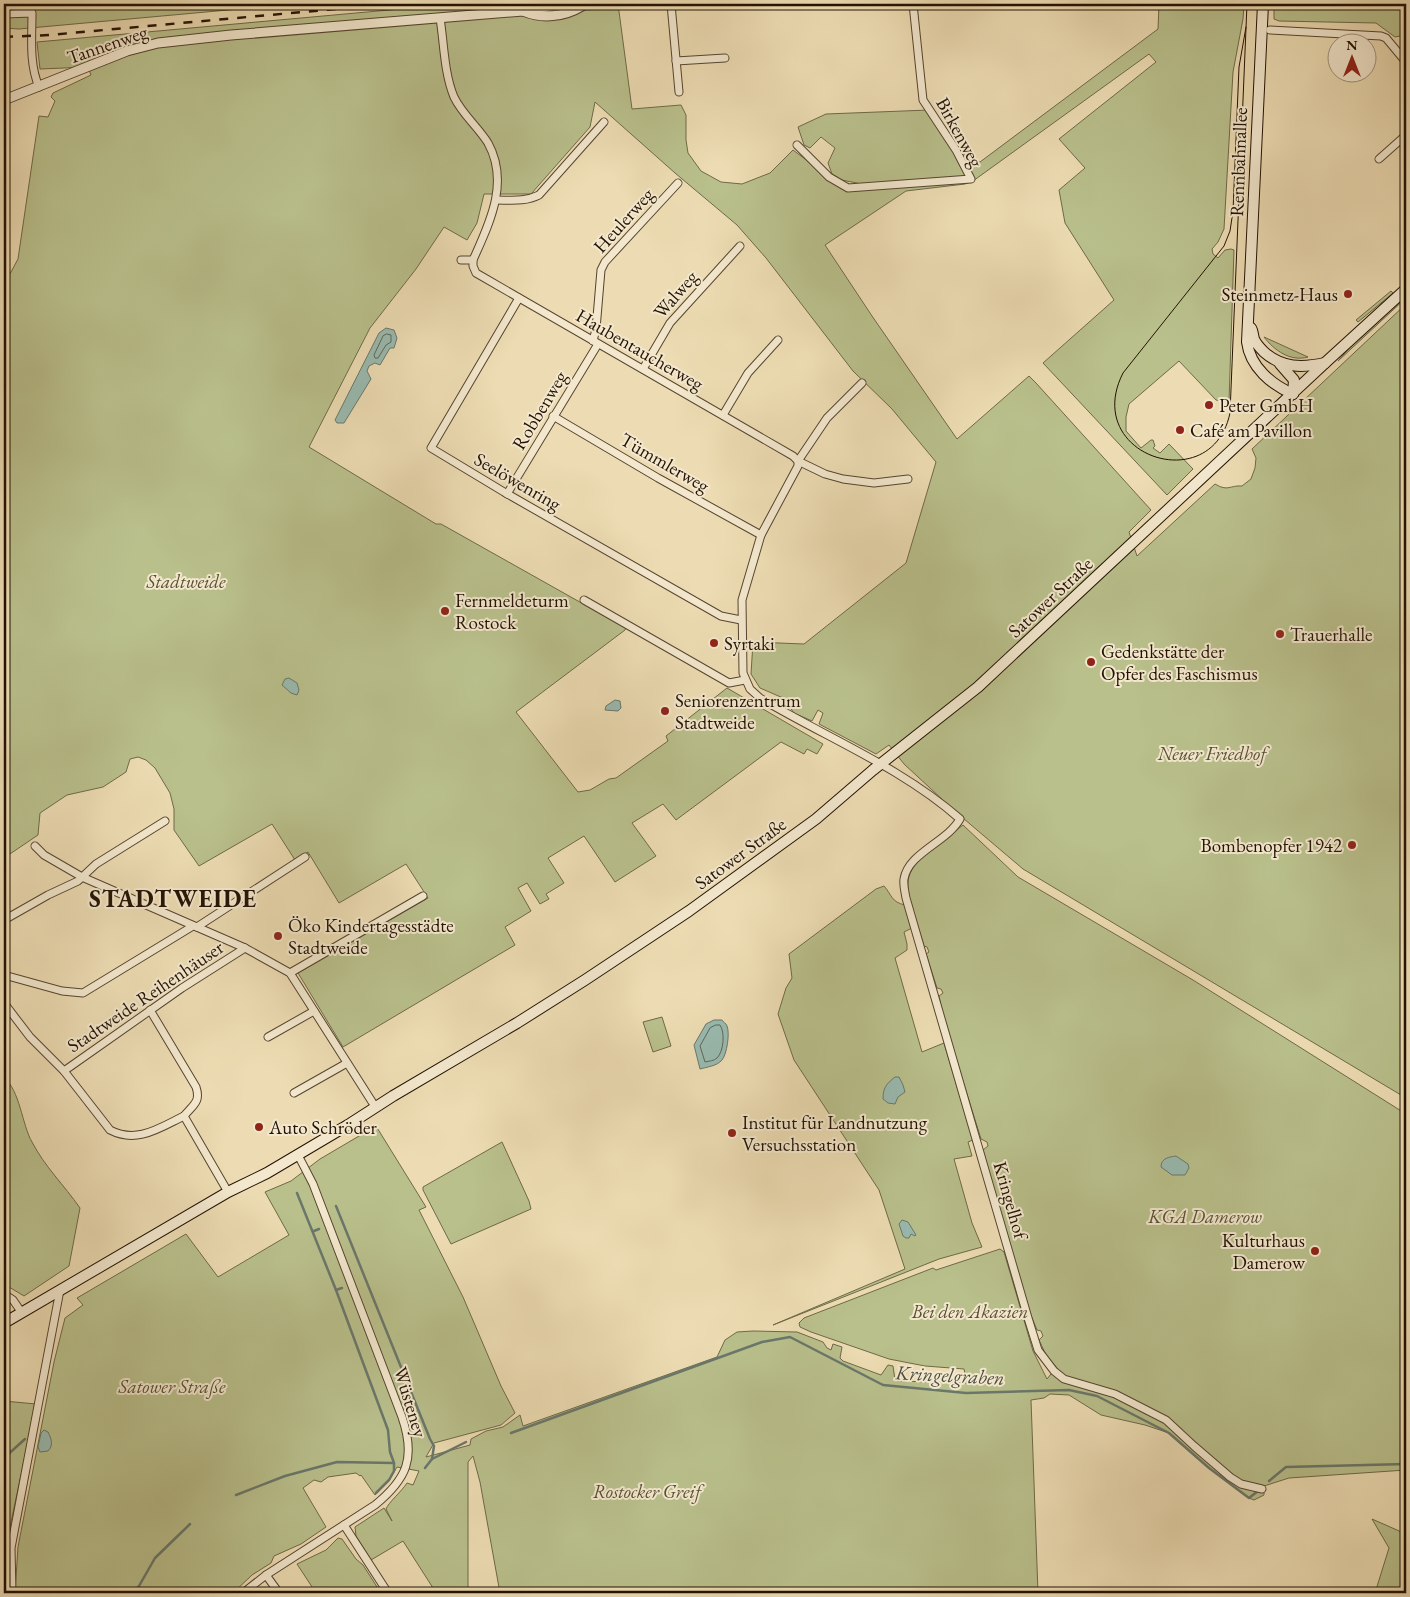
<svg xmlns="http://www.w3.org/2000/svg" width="1410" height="1597" font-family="'EB Garamond',serif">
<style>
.green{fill:#b9c08c;stroke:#6e6948}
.water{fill:#99bbb1;stroke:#6a776b}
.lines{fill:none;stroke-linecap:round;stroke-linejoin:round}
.shore{stroke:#5e665a;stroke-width:1}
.stream{stroke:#6a776b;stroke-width:2.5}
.minor-casing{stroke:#56442f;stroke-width:9}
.tertiary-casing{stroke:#56442f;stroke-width:11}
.secondary-casing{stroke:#231203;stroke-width:12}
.minor{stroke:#f3e8ce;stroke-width:7}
.tertiary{stroke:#f3e8ce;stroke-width:9}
.secondary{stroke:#f3e8ce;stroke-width:10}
.tram{stroke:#231203;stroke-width:1}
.rail{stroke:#231203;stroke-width:2.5;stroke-dasharray:9 9;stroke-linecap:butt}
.poi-dot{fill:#8f2418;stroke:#f3e8ce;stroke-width:2}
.labels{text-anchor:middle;stroke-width:4;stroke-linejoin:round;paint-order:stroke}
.street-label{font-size:19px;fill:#231203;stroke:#f3e8ce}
.poi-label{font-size:19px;fill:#231203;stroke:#f3e8ce;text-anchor:start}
.park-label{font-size:19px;font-style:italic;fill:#584f33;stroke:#f3e8ce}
.water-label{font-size:20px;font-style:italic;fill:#4c4d40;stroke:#f3e8ce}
.district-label{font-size:24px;font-weight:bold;letter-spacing:1px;fill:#231203;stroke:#f3e8ce}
</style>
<rect width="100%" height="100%" fill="#eddcb3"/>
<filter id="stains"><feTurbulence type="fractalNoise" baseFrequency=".004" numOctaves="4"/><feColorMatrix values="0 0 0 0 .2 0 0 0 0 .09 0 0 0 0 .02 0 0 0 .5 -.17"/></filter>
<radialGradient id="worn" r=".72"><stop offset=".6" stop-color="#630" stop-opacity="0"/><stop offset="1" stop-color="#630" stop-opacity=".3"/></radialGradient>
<!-- green -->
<g class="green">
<polygon points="4,4 294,4 19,29 4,28"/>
<path d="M455 4H618L632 109 681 105 686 115V140L688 153 701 171 721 182 742 184 770 173 793 150 841 186 876 187 842 180 832 174 828 163 835 148 821 137 810 148 804 145 798 127 826 114 929 110 956 150 980 162 1158 29 1159 4H1244L1243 19 1233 72 1224 229 1218 242 1212 249 1213 254 1218 258 1225 250 1231 249 1234 250 1229 402 1216 400 1179 361 1129 404 1126 417V431L1141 448 1151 440H1153L1155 446 1153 448 1160 453 1169 444 1193 469 1167 495 1043 363 1114 300 1065 223 1059 190 1085 168 1059 139 1156 62 1149 54 973 181 965 184 906 191 825 245 872 316 957 439 1029 376 1036 383 1151 510 1129 532 1137 556 1215 484C1228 492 1230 485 1242 486L1251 479 1255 468 1256 458 1252 449 1406 304V1098L1023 869 957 813 904 764 889 745 876 754 819 724 823 713 818 710 812 721 794 713 783 698 760 688 751 674 753 642 804 644 906 563 936 462 892 409 853 371 766 258 737 225 675 173 595 102 590 127 531 194H484L477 223 467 240 444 227 416 269 370 328 309 447 436 524H441L626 628 625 630 516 712 578 792 590 790 609 779 616 778 668 741 666 736 727 688 823 744 817 754 807 749 804 754 781 742 676 820 663 804 632 823 656 856 615 882 584 836 548 858 564 883 546 894 549 899 540 904 527 883 518 888 531 911 505 927 515 945 343 1047 298 973 428 898 406 864 339 903 308 852 295 860 272 824 199 866 174 830V809L170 793 155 768 146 760 138 757 130 759 126 772 103 787 67 795 40 813 38 835 4 858V282L11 272 18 259 39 116 48 117 55 101 51 97 53 93 91 75 88 67 40 69 37 42Z"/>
<polygon points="1274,4 1406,4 1406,35 1395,37 1376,23 1279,21 1274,19"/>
<polygon points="1391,291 1393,293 1358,322 1356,320"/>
<polygon points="1406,294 1406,298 1338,361 1355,341"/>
<path d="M1264 337 1308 357C1290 362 1274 350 1264 337Z"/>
<path d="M963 825 1018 877 1193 980 1406 1114V1470L1289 1478 1264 1486V1495L1254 1500 1249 1498 1209 1468 1169 1433 1145 1425 1101 1415 1069 1395 1050 1394 1044 1398 1031 1400 1038 1593H500L480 1482 473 1456 468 1462V1593H426L433 1588 403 1541 371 1560 356 1536 355 1527 384 1508 392 1521 386 1509C388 1503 402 1491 407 1483L413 1485 419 1471 397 1467 389 1481 375 1495 361 1475 360 1476 356 1473 328 1477 321 1482 314 1480 303 1488 326 1527 301 1544 274 1556 271 1563 252 1575 233 1593H15L18 1547 54 1362 65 1318 83 1305 77 1298 186 1234 218 1277 289 1235 265 1192 291 1181 320 1159 376 1126 426 1207 419 1210 463 1297 501 1386 515 1413 501 1425 434 1443 426 1457 470 1445 471 1439 486 1431 503 1427 520 1415 523 1426 717 1357 725 1340 737 1332 753 1331 797 1332 823 1342 827 1348 831 1350 833 1344 842 1347 840 1358 843 1361 881 1375 888 1365 893 1366 895 1380 898 1381 967 1383 964 1369 925 1366 889 1359 811 1332 800 1327 799 1323 804 1318 933 1268 936 1270 1000 1249 1004 1252 1033 1351 1047 1379 1051 1374 1058 1369 1047 1357 1039 1340 1043 1336 1041 1331 1037 1330 1026 1303 1008 1242 983 1150 988 1146 987 1142 981 1139 944 1020 939 996 943 993 941 989 937 988 926 954 929 952 927 947 924 946C920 930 906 897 908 882 910 858 945 839 963 825Z"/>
<path d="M884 886C892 895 891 902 905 905L912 928 904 932 907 944V950L895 958 922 1052 944 1043 973 1140 968 1142 972 1156 954 1159 972 1223 982 1247 939 1259 773 1325 905 1269 879 1190 794 1060 778 1014 786 988 792 978 789 954 876 889Z"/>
<polygon points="662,1017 671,1046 653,1052 643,1022"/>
<path d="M4 1078C20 1090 22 1125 32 1142 45 1167 64 1185 80 1208L69 1266 24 1296 4 1284Z"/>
<polygon points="502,1142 529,1201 531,1209 451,1244 423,1190 423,1187"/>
<polygon points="4,1401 36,1404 10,1527 7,1554 10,1593 4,1593"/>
<polygon points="1372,1519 1406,1534 1406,1593 1375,1593 1389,1548"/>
<polygon points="338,1538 342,1539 356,1559 363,1565 381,1593 337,1593 336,1592 333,1593 316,1593 297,1564 326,1550"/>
</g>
<!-- water -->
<g class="water">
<polygon points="386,328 394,330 397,338 394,348 390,348 380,365 375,363 369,366 367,371 371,379 344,423 337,423 335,420 379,333"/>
<polygon points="289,678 297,683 299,690 297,695 291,693 282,685 285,679"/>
<polygon points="615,700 620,701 621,708 618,711 605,710 606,706"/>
<path d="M714 1020H722C723 1022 726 1023 727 1026 730 1033 727 1054 722 1060 717 1066 707 1067 700 1069L694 1045 706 1024Z"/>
<path d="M895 1077H899L903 1085 905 1092 898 1097 895 1104 888 1103 883 1099C883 1088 886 1084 895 1077Z"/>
<path d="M1176 1156 1188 1164 1189 1168 1185 1175H1172L1161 1167C1161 1158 1169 1157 1176 1156Z"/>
<polygon points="902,1220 908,1222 916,1235 915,1236 911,1234 909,1238 906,1238 903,1236 899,1224"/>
<path d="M44 1430 48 1432C51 1438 54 1445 48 1451L40 1452 38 1447 41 1433Z"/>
</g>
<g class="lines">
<!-- shore -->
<g class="shore">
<polygon points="387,334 391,335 391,342 386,345 378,358 375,358 374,355 383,336"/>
<path d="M716 1025H720C725 1032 724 1051 717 1058 714 1061 709 1061 705 1062L700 1046 710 1028Z"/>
</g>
<!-- stream -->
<g class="stream">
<polyline points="297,1193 336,1290 388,1430 390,1452 394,1463 394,1471 389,1480 376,1493"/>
<polyline points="336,1206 430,1439 434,1446 432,1459"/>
<polyline points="314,1231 319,1229"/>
<polyline points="336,1290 342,1288"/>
<polyline points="511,1433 762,1342 790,1337 883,1385 966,1393 1069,1390 1097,1396 1169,1433 1209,1468 1249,1498 1258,1491"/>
<polyline points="4,1458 25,1439"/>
<polyline points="425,1468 432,1459 466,1442"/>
<polyline points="4,1474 7,1468 9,1454"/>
<polyline points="1269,1481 1286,1467 1406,1464"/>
<polyline points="236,1495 285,1476 337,1462 394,1463"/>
<polyline points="133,1593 139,1586 155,1558 190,1524"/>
</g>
<defs>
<g id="minor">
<polyline points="671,4 679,92"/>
<path d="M4 14 32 13C32 38 29 64 39 87"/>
<path d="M440 18C444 43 444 73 454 97 462 114 478 127 488 143 510 183 489 224 473 260V266L476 273 793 456 798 461 825 474 843 479 874 483 908 479"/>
<polyline points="1270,30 1381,36 1386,38 1406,62"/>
<polyline points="676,61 725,58"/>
<polyline points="797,145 829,177 848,188 971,179 956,150 923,100 913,4"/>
<polyline points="1379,159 1406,135"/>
<path d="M496 200C511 200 525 202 539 195L604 122"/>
<polyline points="461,260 473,260"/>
<polyline points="519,298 431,448 504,492 721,616 741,620"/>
<polyline points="593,341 596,329 601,270 605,262 678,183"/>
<polyline points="643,369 670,323 740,246"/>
<path d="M862 383 827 418 798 461V466L761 535 742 600 743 673 750 689 760 698C827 738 901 767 960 819 947 842 908 853 904 879 903 885 905 892 906 898L1028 1318 1038 1350 1054 1371 1064 1379 1115 1394 1166 1420 1194 1446 1230 1477 1241 1484 1262 1489"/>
<polyline points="723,415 748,373 778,340"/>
<polyline points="553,416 658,478 761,535"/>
<polyline points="507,494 598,344"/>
<polyline points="584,600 729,683 745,680"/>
<polyline points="35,846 44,855 82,877 245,948 290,973 376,1108"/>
<polyline points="4,920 48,895 78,881 96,864 165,821"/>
<polyline points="197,927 305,857"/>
<polyline points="290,973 423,896"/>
<polyline points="4,975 62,991 83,993 193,926"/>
<path d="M4 1003 30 1037 64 1071 110 1130C137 1144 159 1128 184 1116"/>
<path d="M150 1010 196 1087C201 1102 193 1105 184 1116L228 1192"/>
<polyline points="268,1037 314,1011"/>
<polyline points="64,1071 182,988 245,948"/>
<polyline points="294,1093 347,1063"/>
<polyline points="4,1294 13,1300 22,1313"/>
<polyline points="344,1525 388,1593"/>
<polyline points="266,1575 279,1593"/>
<polyline points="12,1593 11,1548 60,1290"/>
<path d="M243 1593 266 1575 375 1505C407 1479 416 1458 402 1417L313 1184 298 1155"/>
</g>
<g id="tertiary">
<path d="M523 11C542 19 564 17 582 6"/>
<path d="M4 100 127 51 158 43 231 35 523 11C550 3 578 6 605 4"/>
</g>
<g id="secondary">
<path d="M1263 4 1247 342C1250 367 1272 385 1293 394"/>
<path d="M1251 328C1253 331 1253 336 1254 339 1256 344 1260 348 1264 352 1282 368 1302 368 1325 363"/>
<polyline points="1280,364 1294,380 1293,394"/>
<polyline points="4,1323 228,1192 267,1173 348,1125 393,1096 517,1023 585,980 689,911 816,819 873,770 978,687 1326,362 1406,289"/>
</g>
</defs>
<!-- minor casing -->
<use href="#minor" class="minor-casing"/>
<!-- tertiary casing -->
<use href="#tertiary" class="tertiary-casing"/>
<!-- secondary casing -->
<use href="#secondary" class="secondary-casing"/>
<!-- minor -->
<use href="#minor" class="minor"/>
<!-- tertiary -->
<use href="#tertiary" class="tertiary"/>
<!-- secondary -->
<use href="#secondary" class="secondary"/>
<!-- tram -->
<path class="tram" d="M1246 27 1239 67 1233 211 1230 231 1224 246 1123 373C1081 456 1212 499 1230 413L1247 4"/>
<!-- rail -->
<polyline class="rail" points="4,37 49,35 391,4"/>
</g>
<!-- markers -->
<g class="poi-dot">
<circle cx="1348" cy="294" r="5"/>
<circle cx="1209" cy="405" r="5"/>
<circle cx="1180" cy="430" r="5"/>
<circle cx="445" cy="611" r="5"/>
<circle cx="1280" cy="634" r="5"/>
<circle cx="714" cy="643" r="5"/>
<circle cx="1091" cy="662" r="5"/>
<circle cx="665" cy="711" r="5"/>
<circle cx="1352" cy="845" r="5"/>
<circle cx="278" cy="936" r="5"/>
<circle cx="259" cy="1127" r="5"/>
<circle cx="732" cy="1133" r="5"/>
<circle cx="1315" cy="1251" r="5"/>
</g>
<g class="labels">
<!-- street labels -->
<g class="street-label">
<text transform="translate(107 44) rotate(-19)" y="7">Tannenweg</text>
<text transform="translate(960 132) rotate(61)" y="7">Birkenweg</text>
<text transform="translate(1238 162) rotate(-88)" y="7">Rennbahnallee</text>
<text transform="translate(623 220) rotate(-48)" y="7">Heulerweg</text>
<text transform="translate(675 294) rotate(-49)" y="7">Walweg</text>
<text transform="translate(640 349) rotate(30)" y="7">Haubentaucherweg</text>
<text transform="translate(539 410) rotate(-59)" y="7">Robbenweg</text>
<text transform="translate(665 462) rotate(30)" y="7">Tümmlerweg</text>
<text transform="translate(518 481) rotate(30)" y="7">Seelöwenring</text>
<text transform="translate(1050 597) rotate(-43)" y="7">Satower Straße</text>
<text transform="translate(740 853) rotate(-36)" y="7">Satower Straße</text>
<text transform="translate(145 996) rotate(-34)" y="7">Stadtweide Reihenhäuser</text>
<text transform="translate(1011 1200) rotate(74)" y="7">Kringelhof</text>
<text transform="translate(411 1402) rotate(73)" y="7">Wüsteney</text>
</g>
<!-- poi labels -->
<g class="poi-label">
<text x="1338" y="301" text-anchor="end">Steinmetz-Haus</text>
<text x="1219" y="412">Peter GmbH</text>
<text x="1190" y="437">Café am Pavillon</text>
<text x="455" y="607">Fernmeldeturm<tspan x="455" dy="22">Rostock</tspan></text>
<text x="1290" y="641">Trauerhalle</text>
<text x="724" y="650">Syrtaki</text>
<text x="1101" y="658">Gedenkstätte der<tspan x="1101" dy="22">Opfer des Faschismus</tspan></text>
<text x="675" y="707">Seniorenzentrum<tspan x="675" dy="22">Stadtweide</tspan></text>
<text x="1342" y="852" text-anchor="end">Bombenopfer 1942</text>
<text x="288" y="932">Öko Kindertagesstädte<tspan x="288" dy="22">Stadtweide</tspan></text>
<text x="742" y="1129">Institut für Landnutzung<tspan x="742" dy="22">Versuchsstation</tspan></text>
<text x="269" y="1134">Auto Schröder</text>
<text x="1305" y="1247" text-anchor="end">Kulturhaus<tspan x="1305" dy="22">Damerow</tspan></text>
</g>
<!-- park labels -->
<g class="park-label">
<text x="186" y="588">Stadtweide</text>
<text x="1212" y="760">Neuer Friedhof</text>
<text x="1205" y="1223">KGA Damerow</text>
<text x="970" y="1318">Bei den Akazien</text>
<text x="172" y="1393">Satower Straße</text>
<text x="647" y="1498">Rostocker Greif</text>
</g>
<!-- water labels -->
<g class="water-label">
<text transform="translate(950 1375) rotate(3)" y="7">Kringelgraben</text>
</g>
<!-- district labels -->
<g class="district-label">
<text x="173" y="907">STADTWEIDE</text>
</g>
</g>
<!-- margin -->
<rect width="1410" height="1597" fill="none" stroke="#eddcb3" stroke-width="20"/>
<rect x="5" y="5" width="1400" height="1587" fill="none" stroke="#231203" stroke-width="2.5"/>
<rect x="10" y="10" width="1390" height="1577" fill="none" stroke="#231203"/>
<!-- north arrow -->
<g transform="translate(1352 58)"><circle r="24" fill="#f3e8ce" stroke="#a0927d"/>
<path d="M0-4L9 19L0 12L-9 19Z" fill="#8f2418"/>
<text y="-8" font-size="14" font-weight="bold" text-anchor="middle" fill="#231203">N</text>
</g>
<rect width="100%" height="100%" filter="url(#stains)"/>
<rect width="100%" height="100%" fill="url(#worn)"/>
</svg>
